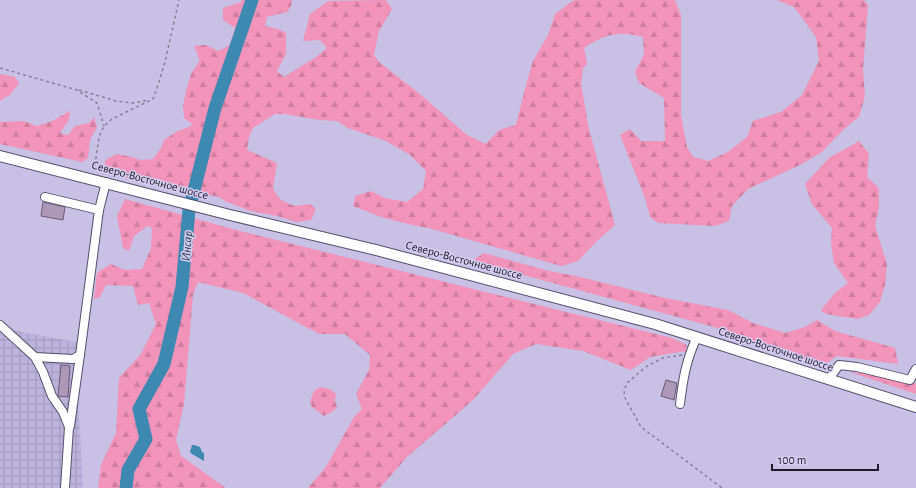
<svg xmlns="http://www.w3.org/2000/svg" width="916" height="488" font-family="'Alegreya Sans',sans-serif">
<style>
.industrial{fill:url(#industrial-grid)}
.forest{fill:url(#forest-firs)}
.water{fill:#3d89b1}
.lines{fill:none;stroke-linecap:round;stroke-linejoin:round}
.river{stroke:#3d89b1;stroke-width:13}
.building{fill:#ad98b8;stroke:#6c5975}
.minor-casing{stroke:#564f6d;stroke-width:10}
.major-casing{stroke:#564f6d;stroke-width:12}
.path{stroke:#86809c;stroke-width:1.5;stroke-dasharray:3 3;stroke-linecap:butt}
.minor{stroke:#fff;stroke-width:8}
.major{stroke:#fff;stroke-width:10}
.labels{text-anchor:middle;stroke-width:3;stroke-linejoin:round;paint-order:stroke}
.street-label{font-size:12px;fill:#1d1b28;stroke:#d5cdf2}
.water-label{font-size:13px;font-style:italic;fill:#1f3744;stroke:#d5cdf2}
</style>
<defs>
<pattern id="industrial-grid" width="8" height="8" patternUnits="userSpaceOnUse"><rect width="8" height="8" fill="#bbb3dc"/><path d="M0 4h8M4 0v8" fill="none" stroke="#a099bd"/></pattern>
<pattern id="forest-firs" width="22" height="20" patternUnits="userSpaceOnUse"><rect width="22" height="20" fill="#f293b9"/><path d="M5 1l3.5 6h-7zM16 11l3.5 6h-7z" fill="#cf7e9f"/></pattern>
</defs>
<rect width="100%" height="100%" fill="#c8c0e5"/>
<!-- industrial -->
<polygon class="industrial" points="0,321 16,331 86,344 78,398 83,488 0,488"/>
<!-- forest -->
<g class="forest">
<path d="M242 0H292L291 6 287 12 267 17 265 26 278 29 286 33V54L277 71 284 77 316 57 327 48 320 40 303 41 310 14 328 1 386 0 392 9 379 31 374 55 379 62 420 94 467 135 486 144 499 130 516 125 526 85 533 61 548 35 555 14 571 2 575 0H675L681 15V115L687 147 693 157 708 161 728 152 747 137 753 121 781 112 802 95 819 61 816 37 794 7 777 0H864L868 5 863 70 865 96 859 117 844 129 822 152 800 165 748 189 732 206 729 221 715 226 658 223 650 217 645 198 620 135 630 129 641 141H665L664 98 639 83 635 72 644 54 643 37C619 30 604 34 584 48L587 64 583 68 581 84 589 129 615 225 597 241 578 261 561 266 432 229 408 224 381 217 353 206 355 196 371 191 385 198 407 202 423 189 426 171 410 155 386 141 348 128 337 121 320 120 284 114H275L253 128 249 137 247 150 277 163 273 188 276 194 281 200 294 206 310 204 316 209 311 220 296 222 277 216 250 211 225 201 219 197 151 182 134 180 105 170V160L117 154 132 157 140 160 153 159 161 148 164 140 176 132 193 125 184 118 183 105 187 87 191 74 200 60 194 46 206 45 218 51 230 45 235 28 223 20V8L241 2Z"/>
<polygon points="0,74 15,77 19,83 11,94 0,101"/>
<polygon points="70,111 69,120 60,133 68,135 75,126 89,123 94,117 97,127 90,140 88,158 82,162 0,144 0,121 2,122 24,121 37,126 52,121"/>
<polygon points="859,141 869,154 867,177 879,188 879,207 875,226 887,264 885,285 880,302 869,315 857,319 826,314 821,310 835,293 848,283 834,263 831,242 832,228 812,204 805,184 829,158"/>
<polygon points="125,199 240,231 672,338 687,345 686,351 650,357 631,370 583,351 536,344 513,354 473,400 407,457 380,488 308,488 326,467 354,417 362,409 356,394 369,370 370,355 345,334 319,334 243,293 198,282 193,295 184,404 176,440 181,456 226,488 98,488 101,465 116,433 119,378 141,354 156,324 149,303 138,305 133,286 106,285 100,297 94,299 97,273 111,264 125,270 142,269 151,248 152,228 148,226 134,236 129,251 123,248 117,216"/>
<polygon points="484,253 549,271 576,276 665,298 728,310 753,323 785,333 805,327 817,320 835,331 895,348 898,364 837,356 824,365 759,346 714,327 472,261"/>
<polygon points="850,372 872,374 909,384 916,383 916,394"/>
<polygon points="320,387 330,389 336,394 335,401 337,407 332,412 324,416 312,407 310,402 314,391"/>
</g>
<!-- water -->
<polygon class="water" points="192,445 194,445 200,447 202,452 204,453 204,461 192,454 190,452"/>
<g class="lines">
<!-- river -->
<polyline class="river" points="126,488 128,470 146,439 139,409 164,364 182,287 189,210 215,108 252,0"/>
</g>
<!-- building -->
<g class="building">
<polygon points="43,202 65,207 63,220 41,216"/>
<polygon points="61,365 70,366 68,397 58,396"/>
<polygon points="666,380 677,383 674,400 661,396"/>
</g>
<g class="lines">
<defs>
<g id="minor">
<polyline points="45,197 99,210"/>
<polyline points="0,325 35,357 73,359 80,355 99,210 106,182"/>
<polyline points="35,357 43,372 52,396 63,412 69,427 65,488"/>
<polyline points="829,379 839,365 857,367 910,380 916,369"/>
<path d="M680 404C683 379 686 360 697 337"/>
<polyline points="70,426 80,355"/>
</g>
<polyline id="major" points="0,156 230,215 376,250 655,324 916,407"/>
</defs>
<!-- minor casing -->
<use href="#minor" class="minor-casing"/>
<!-- major casing -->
<use href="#major" class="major-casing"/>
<!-- path -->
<g class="path">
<polyline points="0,68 77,90 97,103 104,126"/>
<polyline points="79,90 116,101 133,103 149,100"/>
<polyline points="94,171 99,137 104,126 112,119 153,99 157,88 165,62 179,0"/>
<polyline points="682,355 663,358 647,366 627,383 624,391 625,398 641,427 722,488"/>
</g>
<!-- minor -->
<use href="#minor" class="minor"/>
<!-- major -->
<use href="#major" class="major"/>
</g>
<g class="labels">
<!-- street labels -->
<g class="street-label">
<text transform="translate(150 180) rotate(15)" y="4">Северо-Восточное шоссе</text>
<text transform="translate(464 260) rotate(15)" y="4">Северо-Восточное шоссе</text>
<text transform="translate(776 349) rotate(18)" y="4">Северо-Восточное шоссе</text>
</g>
<!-- water labels -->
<g class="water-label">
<text transform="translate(186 246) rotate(-85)" y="5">Инсар</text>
</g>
</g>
<!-- scale -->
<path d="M772 464v6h106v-6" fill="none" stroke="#1d1b28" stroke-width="2"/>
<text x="778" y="464" font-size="12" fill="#1d1b28" stroke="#d5cdf2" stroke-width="3" paint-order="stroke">100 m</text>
</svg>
